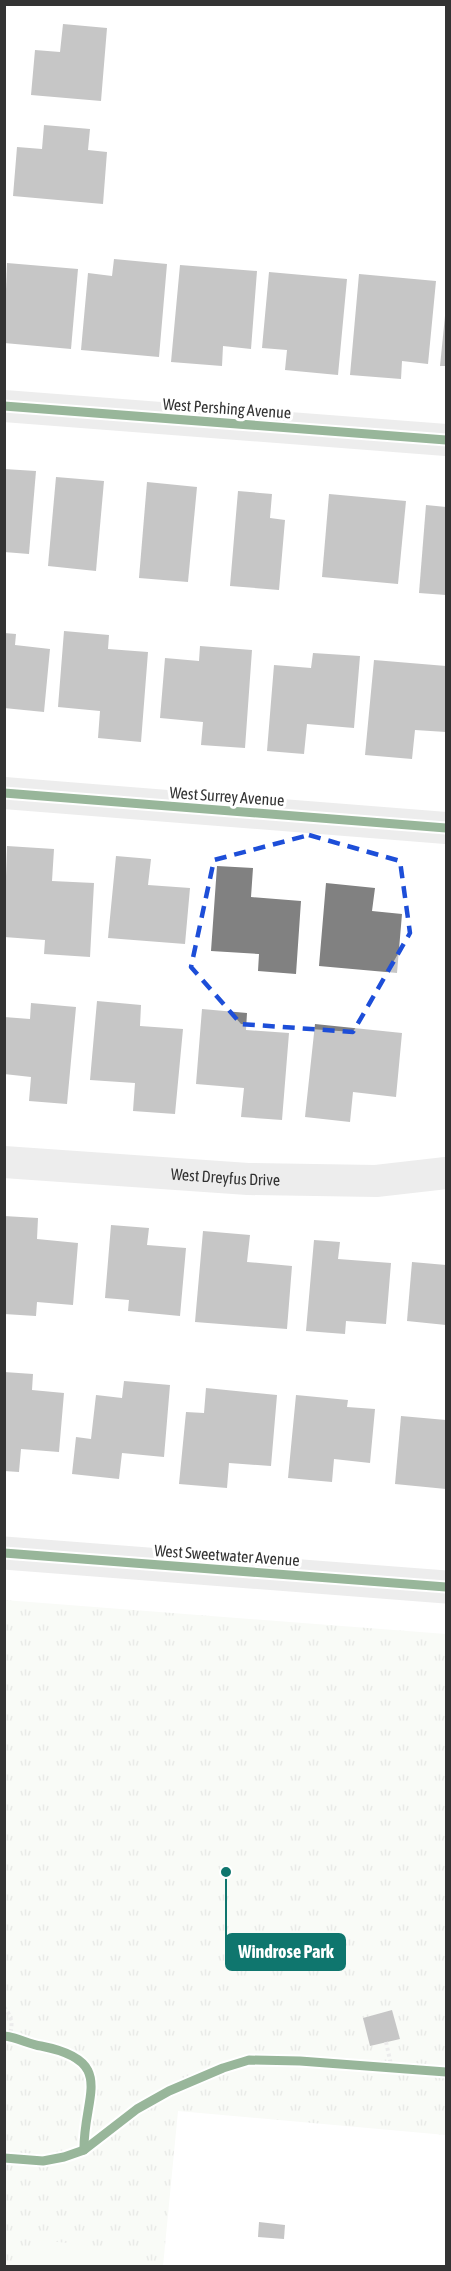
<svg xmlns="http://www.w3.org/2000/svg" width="451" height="2271" font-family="'Asap Condensed',sans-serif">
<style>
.park{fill:url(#park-tufts)}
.pitch{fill:#f1f5ed}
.building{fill:#818181}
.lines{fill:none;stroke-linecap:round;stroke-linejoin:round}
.path{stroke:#d6d6d6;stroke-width:4;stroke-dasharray:3 3;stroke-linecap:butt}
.minor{stroke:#d7d7d7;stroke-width:32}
.tertiary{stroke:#d7d7d7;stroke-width:33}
.cycleway-casing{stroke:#fff;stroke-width:13}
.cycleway{stroke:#1b5e20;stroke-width:9}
.marked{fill:none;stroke:#1d4ed8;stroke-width:4.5;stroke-dasharray:12 8;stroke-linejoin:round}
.labels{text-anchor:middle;stroke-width:6;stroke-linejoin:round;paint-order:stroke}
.street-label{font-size:16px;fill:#333;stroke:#fff}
.leader{fill:none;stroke:#0f766e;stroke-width:2}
.callout-dot{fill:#0f766e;stroke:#fff;stroke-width:2}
.callout{fill:#0f766e;stroke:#0f766e;stroke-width:2}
.callout-label{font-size:18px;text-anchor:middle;font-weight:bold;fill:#fff}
</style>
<defs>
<pattern id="park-tufts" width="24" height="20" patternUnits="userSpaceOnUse" patternTransform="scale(1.5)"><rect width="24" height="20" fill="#f1f5ed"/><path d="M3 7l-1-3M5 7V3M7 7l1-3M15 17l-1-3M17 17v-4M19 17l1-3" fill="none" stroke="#cfd2cc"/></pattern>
</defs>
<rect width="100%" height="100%" fill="#fff"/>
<!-- park -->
<polygon class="park" points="4,1600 446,1634 446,2135 178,2111 163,2266 5,2266"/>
<!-- pitch -->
<polygon class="pitch" points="39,2240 124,2249 122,2266 5,2266 5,2261 37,2264"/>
<!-- building -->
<g class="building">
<polygon points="63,24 107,28 101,101 31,95 35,50 60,52"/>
<polygon points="44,125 90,129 88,150 107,152 103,204 13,196 17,147 42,149"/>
<polygon points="114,259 167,264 159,357 81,350 88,273 112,276"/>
<polygon points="7,263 78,269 71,349 4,343"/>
<polygon points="180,265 257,271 251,349 223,346 222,366 171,362"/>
<polygon points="269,272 347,279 338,375 285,370 287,350 262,348"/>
<polygon points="359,274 436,281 428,364 402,361 401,379 350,375"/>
<polygon points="445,316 446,316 446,366 440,366"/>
<polygon points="4,469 36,471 29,554 4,552"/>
<polygon points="56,477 104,481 96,571 48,566"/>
<polygon points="147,482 197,487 188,582 139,578"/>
<polygon points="238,491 272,494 270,518 285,520 279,590 230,586"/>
<polygon points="329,494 406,501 398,584 322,577"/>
<polygon points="426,505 446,507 446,595 419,593"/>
<polygon points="64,631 109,635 108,649 148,652 141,742 98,738 100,711 58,707"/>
<polygon points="4,633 16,634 15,645 50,649 44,712 4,708"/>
<polygon points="200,646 252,650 245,748 201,745 203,722 160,718 165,658 199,661"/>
<polygon points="313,653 360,656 354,728 307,724 304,754 267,751 274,665 311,668"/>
<polygon points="374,660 446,666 446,732 415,730 412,759 365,755"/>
<polygon points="7,846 54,849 52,881 94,883 90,957 44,954 45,940 4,937"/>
<polygon points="116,856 151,859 148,885 190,888 185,944 108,938"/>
<polygon points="217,866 253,868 251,897 301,901 296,974 258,971 259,954 211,951"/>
<polygon points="326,883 375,888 372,911 402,914 397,973 319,966"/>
<polygon points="97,1001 141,1005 140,1026 183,1029 175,1114 133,1111 135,1083 90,1080"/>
<polygon points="31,1003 76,1007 67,1104 29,1101 31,1077 4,1074 4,1017 30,1019"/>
<polygon points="202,1009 247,1013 246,1030 289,1033 282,1120 241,1117 244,1088 196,1084"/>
<polygon points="315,1024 402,1033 396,1097 353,1092 350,1122 305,1117"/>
<polygon points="4,1216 38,1218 37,1239 78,1243 73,1305 37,1302 36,1316 4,1314"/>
<polygon points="111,1225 149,1228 147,1245 186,1248 180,1316 128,1311 129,1300 105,1298"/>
<polygon points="203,1231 250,1235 247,1262 292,1266 287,1329 195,1322"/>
<polygon points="314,1240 340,1242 338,1259 391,1263 386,1324 346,1321 345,1334 306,1331"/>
<polygon points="412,1262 446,1265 446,1325 407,1321"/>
<polygon points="4,1372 33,1374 32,1390 64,1393 59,1452 21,1449 19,1472 4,1471"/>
<polygon points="124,1381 170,1385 164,1457 122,1453 119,1479 72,1474 76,1437 91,1439 96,1395 122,1398"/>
<polygon points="206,1388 277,1395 271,1466 229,1463 227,1488 179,1484 186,1412 204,1413"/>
<polygon points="296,1395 348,1400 347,1407 375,1409 370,1463 334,1459 332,1482 288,1478"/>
<polygon points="401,1416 446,1420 446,1489 395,1484"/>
<polygon points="392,2010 400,2039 370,2046 363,2018"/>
<polygon points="259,2222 285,2225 284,2239 258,2237"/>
</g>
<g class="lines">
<!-- path -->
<g class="path">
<path d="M4 2007C14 2019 14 2031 4 2043"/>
<path d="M4 2036C17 2037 28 2044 40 2046 118 2061 83 2095 84 2149"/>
<polyline points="386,2042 392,2069"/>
<polyline points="4,2158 43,2161 64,2157 84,2150 137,2109 169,2091 223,2068 249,2060 300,2061 446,2072"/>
</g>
<!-- minor -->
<g class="minor">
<polyline points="4,406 446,440"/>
<polyline points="4,793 446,828"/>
<path id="s1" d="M4 1162 248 1179 376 1181 446 1173"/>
</g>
<!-- tertiary -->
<polyline class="tertiary" points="4,1553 446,1587"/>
<defs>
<g id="cycleway">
<polyline points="4,406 446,440"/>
<polyline points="4,793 446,828"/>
<polyline points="4,1553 446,1587"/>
<path d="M4 2036C17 2037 28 2044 41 2046 118 2061 83 2096 84 2150"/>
<polyline points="4,2158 43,2161 64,2157 84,2150 137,2109 169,2091 223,2068 249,2060 300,2061 446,2072"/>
</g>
</defs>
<!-- cycleway casing -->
<use href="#cycleway" class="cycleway-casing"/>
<!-- cycleway -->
<use href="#cycleway" class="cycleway"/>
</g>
<!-- marked area -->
<path d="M0 0H451V2271H0ZM309 835 400 861 410 933 353 1032 241 1024 191 967 214 860Z" fill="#fff" fill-opacity=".55" fill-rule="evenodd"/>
<path class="marked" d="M309 835 400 861 410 933 353 1032 241 1024 191 967 214 860Z"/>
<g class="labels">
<!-- street labels -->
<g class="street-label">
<text transform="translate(227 408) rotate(4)" y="6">West Pershing Avenue</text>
<text transform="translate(227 796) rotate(4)" y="6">West Surrey Avenue</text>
<text dy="6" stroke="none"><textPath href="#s1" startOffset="222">West Dreyfus Drive</textPath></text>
<text transform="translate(227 1555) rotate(4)" y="6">West Sweetwater Avenue</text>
</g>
</g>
<!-- callouts -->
<path class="leader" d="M226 1872L226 1952"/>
<circle class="callout-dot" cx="226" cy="1872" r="6"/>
<rect class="callout" x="226" y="1934" width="119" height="36" rx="6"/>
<g class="callout-label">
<text x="286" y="1958">Windrose Park</text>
</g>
<!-- border -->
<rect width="451" height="2271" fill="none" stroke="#333333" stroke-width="12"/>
</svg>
